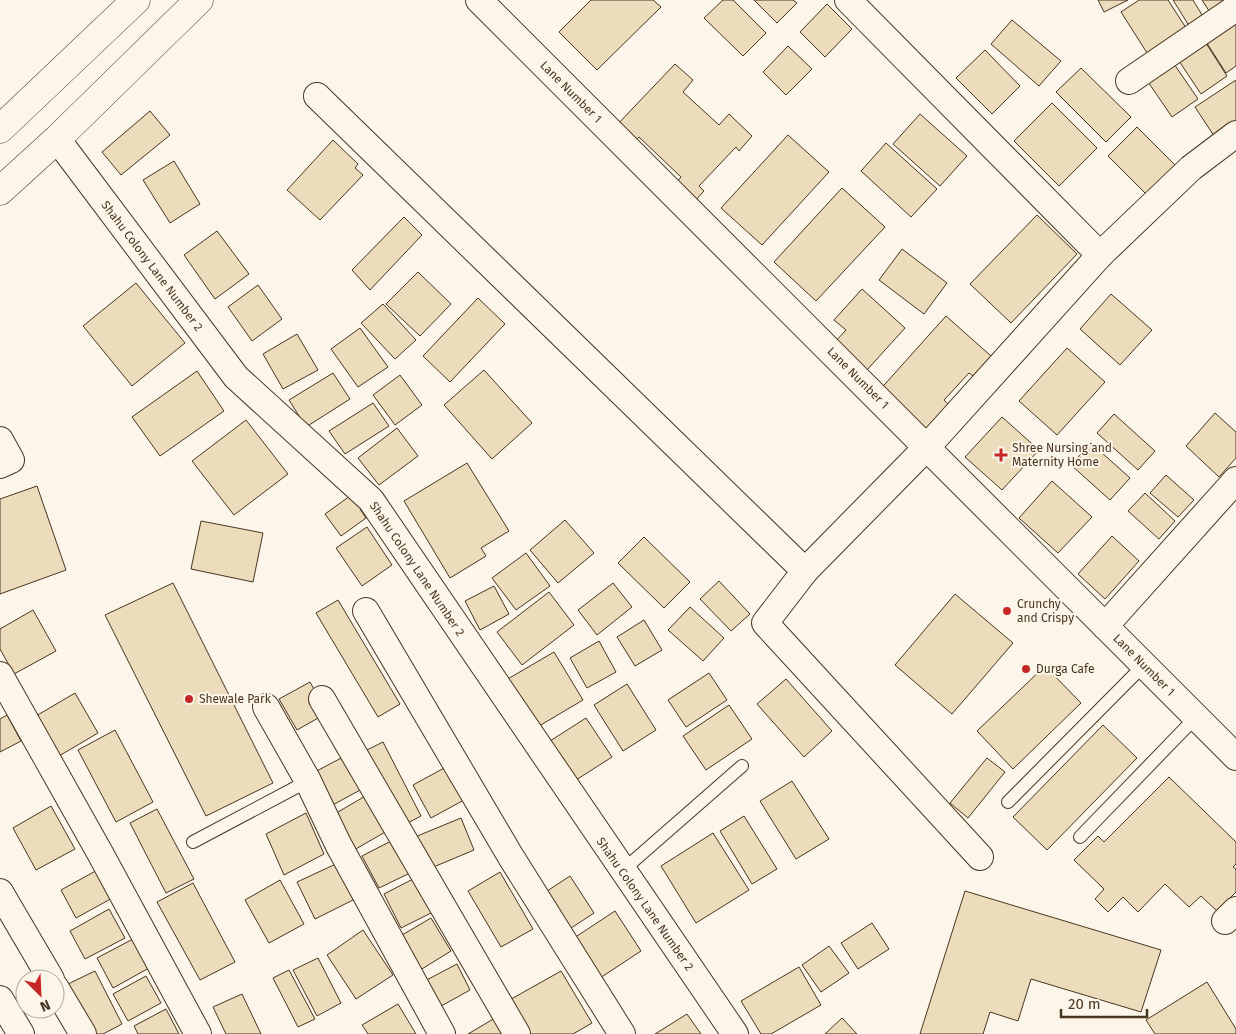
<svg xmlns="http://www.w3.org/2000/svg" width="1236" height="1034" font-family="'Fira Sans',sans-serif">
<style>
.building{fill:#ecdcbc;stroke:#4a3520}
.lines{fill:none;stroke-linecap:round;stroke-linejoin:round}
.lane-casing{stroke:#4a3520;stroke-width:14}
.street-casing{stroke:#4a3520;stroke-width:28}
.secondary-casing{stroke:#4a3520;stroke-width:29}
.lane{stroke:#fbf6e9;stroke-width:12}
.street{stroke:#fbf6e9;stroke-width:26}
.secondary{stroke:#fbf6e9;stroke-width:28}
.poi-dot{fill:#c62828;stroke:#fbf6e9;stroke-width:2}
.labels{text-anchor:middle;stroke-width:4;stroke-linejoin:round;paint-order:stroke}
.street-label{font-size:12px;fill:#4a3520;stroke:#fbf6e9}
.poi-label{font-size:12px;fill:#4a3520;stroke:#fbf6e9;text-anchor:start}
</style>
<rect width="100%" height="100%" fill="#fbf6e9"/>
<!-- building -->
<g class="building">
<polygon points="591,0 653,0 661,7 597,70 559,32"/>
<polygon points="723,0 733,0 766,33 743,56 704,18"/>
<polygon points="754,0 793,0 797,3 777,23"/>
<polygon points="1098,0 1128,0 1104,12"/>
<polygon points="1139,0 1168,0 1188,31 1149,56 1121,12"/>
<polygon points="1173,0 1193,0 1205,20 1191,29"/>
<polygon points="1202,0 1232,0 1211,14"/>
<polygon points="827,4 852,29 825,57 800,32"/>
<polygon points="1236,15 1236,66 1226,73 1203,37"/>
<polygon points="1012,20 1061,61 1039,86 991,44"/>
<polygon points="1202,37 1227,76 1201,94 1175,55"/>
<polygon points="788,46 812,69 786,95 763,72"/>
<polygon points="985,50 1020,86 992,114 956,78"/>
<polygon points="1170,58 1198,99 1172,117 1144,76"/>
<polygon points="675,64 693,80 683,92 719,125 729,114 752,136 739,151 736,147 699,186 704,191 694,202 675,184 681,177 639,137 632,144 614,128"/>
<polygon points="1081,68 1131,117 1106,142 1056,92"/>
<polygon points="1236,80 1236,126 1216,139 1195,107"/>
<polygon points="1052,103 1097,148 1059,186 1014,141"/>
<polygon points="150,111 170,135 121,175 102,152"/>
<polygon points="920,114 967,156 940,186 893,144"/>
<polygon points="1137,127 1175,165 1146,194 1108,156"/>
<polygon points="788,135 829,172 762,245 721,208"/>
<polygon points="333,140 358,164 355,168 363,175 320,220 287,190"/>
<polygon points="886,143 937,189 911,217 861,171"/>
<polygon points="174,161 200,204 170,223 143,180"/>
<polygon points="842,188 885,227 816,301 774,262"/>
<polygon points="1037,215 1077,254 1011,323 970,284"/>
<polygon points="404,217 422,235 370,290 352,270"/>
<polygon points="217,231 249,274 215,299 184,255"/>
<polygon points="902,249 947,283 924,314 879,280"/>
<polygon points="418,272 451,304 420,336 386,304"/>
<polygon points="136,283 185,343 132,386 83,326"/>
<polygon points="258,285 282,319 252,341 228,307"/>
<polygon points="862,289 905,328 866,371 834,343 846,330 834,320"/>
<polygon points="1111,294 1152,330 1120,365 1080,329"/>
<polygon points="478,298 505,324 450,382 423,356"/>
<polygon points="383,304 416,340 395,359 361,323"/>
<polygon points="946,316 991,356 973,376 969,373 944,400 948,404 922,433 877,393"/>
<polygon points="360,328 388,367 358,387 331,349"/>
<polygon points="297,334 318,370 283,389 263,354"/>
<polygon points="1067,348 1105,382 1057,435 1019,401"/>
<polygon points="484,370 532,423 492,459 444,405"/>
<polygon points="197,371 224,411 160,456 132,417"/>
<polygon points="333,373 350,399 306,427 289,400"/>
<polygon points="400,375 422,405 395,425 373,395"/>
<polygon points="373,403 389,426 345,454 329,431"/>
<polygon points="1215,413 1236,432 1236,458 1219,477 1186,446"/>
<polygon points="1114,414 1155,451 1138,470 1097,433"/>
<polygon points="1002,417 1039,450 1002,490 965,457"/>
<polygon points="246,420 288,474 234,515 192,461"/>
<polygon points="397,428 418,456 379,485 358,458"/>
<polygon points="1091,443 1130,478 1110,500 1071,465"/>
<polygon points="467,463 509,531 481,548 486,556 450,578 404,501"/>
<polygon points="1166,475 1194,500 1178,517 1150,493"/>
<polygon points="1052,481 1092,517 1058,553 1019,518"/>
<polygon points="37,486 66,570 0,594 0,499"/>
<polygon points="357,491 365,504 360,509 366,518 341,536 325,514"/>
<polygon points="1145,493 1175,521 1159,539 1128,511"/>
<polygon points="565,520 594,553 558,583 530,550"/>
<polygon points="201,521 263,533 253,582 191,569"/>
<polygon points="367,527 392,565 362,586 336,548"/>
<polygon points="1112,536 1139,561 1105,599 1078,574"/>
<polygon points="644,537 690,582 664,608 618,563"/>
<polygon points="526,553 550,586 516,610 492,578"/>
<polygon points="719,581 750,614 731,631 700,599"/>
<polygon points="173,583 273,783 206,816 105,615"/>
<polygon points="613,583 632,607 597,635 578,610"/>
<polygon points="494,586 509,614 480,630 465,601"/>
<polygon points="549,592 574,625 522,665 497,632"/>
<polygon points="955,594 1013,643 952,714 895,665"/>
<polygon points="338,600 400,704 378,717 316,613"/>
<polygon points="690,607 724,638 703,661 668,630"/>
<polygon points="33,610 56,651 14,674 0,649 0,629"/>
<polygon points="644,620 662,650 635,666 617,637"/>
<polygon points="599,641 616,672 587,688 570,658"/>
<polygon points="554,652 583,700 534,729 506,680"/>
<polygon points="1045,666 1081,703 1013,769 977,731"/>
<polygon points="709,673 727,700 686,727 668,700"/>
<polygon points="786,679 832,731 804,757 757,704"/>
<polygon points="310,682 327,713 297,730 279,699"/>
<polygon points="627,684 656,730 623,751 594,705"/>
<polygon points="75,693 98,733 59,756 36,716"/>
<polygon points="729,705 752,739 706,770 683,736"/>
<polygon points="7,715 21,741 0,752 0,719"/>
<polygon points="586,718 612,757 576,780 550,741"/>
<polygon points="1103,725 1137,758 1047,850 1013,817"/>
<polygon points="115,730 153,802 116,822 78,750"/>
<polygon points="383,742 421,816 400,827 361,753"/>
<polygon points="345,756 362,789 329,807 311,774"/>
<polygon points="987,758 1005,772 968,818 950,803"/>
<polygon points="446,767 464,800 431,818 413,785"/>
<polygon points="1169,777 1236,842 1236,864 1233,867 1236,869 1236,892 1217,911 1201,896 1189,907 1165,884 1138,912 1123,897 1108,912 1095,899 1104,889 1074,860 1098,836 1104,842"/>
<polygon points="792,781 829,839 796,859 760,801"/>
<polygon points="367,795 387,831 354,850 333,815"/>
<polygon points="51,806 75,849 36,870 13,828"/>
<polygon points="157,809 194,879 166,893 130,823"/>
<polygon points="306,813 324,854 284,875 266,834"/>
<polygon points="744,816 777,869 752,884 720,831"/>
<polygon points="461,818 474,850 424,871 410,839"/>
<polygon points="713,833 749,890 696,923 661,866"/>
<polygon points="395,839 412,872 379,888 362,856"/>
<polygon points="338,863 355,899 315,919 297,882"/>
<polygon points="101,868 116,896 76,918 61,890"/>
<polygon points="500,872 533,929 501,947 468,891"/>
<polygon points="570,876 594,913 562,934 538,897"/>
<polygon points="415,878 433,912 401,928 384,894"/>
<polygon points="280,880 304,924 269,943 245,900"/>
<polygon points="193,883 235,962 200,980 157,902"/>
<polygon points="965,891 1161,950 1141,1012 1031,979 1018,1021 990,1012 983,1034 920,1034"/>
<polygon points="109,909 125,938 85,959 70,931"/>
<polygon points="615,911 641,951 597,980 571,940"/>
<polygon points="431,918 451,951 417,972 397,938"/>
<polygon points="872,923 889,949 858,969 841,943"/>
<polygon points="363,930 393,975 356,999 327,955"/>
<polygon points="133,939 149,968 113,988 97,958"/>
<polygon points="829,946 849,973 821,992 802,965"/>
<polygon points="318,958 341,1003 317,1016 293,970"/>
<polygon points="457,964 470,990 434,1010 419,984"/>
<polygon points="799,967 821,1005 771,1034 761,1034 741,1001"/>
<polygon points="289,970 315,1019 298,1027 273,978"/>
<polygon points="95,971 122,1024 103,1034 94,1034 68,984"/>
<polygon points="561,971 592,1023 573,1034 525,1034 506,1002"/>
<polygon points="146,976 161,1003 128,1021 113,994"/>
<polygon points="1207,982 1236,1029 1236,1034 1155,1034 1146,1020"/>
<polygon points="242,994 261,1034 226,1034 213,1007"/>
<polygon points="398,1004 416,1034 368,1034 362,1025"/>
<polygon points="166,1009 179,1034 138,1034 134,1026"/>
<polygon points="687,1014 701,1034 655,1034"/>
<polygon points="495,1018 504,1034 468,1034"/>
<polygon points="842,1018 857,1034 825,1034"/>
</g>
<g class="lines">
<defs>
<g id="lane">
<polyline points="1008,802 1144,665"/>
<polyline points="1080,837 1196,717"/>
<polyline points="193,842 308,781"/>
<polyline points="622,871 742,766"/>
</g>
<g id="street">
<polyline points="479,0 1236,757"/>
<polyline points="848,0 1100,255"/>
<polyline points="1129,81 1236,8"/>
<polyline points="317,96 805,571"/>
<polyline points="57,139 236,377 371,500 735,1034"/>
<polyline points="0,440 11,460 0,465"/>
<polyline points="366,611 511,857 622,1034"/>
<polyline points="1105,626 1236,480"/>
<polyline points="0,675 100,853 198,1034"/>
<polyline points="322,699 517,1034"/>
<polyline points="266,707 308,781 338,844 442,1034"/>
<polyline points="980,857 765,623 805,571 927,447 1100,255 1191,168 1236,134"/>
<polyline points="0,892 51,979"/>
<polyline points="1225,921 1236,910"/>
<polyline points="55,987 83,1034"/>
<polyline points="0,999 21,1034"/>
</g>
<g id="secondary">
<polyline points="0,129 136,0"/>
<polyline points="0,191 57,139 199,0"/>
</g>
</defs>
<!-- lane casing -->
<use href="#lane" class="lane-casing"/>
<!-- street casing -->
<use href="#street" class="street-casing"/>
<!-- secondary casing -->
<use href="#secondary" class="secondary-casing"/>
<!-- lane -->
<use href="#lane" class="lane"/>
<!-- street -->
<use href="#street" class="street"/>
<!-- secondary -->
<use href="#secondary" class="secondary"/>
</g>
<!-- markers -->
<g class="poi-dot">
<path d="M998.5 447.5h5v5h5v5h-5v5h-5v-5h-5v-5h5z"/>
<circle cx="1007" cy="611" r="5"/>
<circle cx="1026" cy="669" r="5"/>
<circle cx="189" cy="699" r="5"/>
</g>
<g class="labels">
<!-- street labels -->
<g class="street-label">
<text transform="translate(571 92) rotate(45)" y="4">Lane Number 1</text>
<text transform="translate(152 266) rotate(53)" y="4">Shahu Colony Lane Number 2</text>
<text transform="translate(858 378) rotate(45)" y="4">Lane Number 1</text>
<text transform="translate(417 569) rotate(56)" y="4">Shahu Colony Lane Number 2</text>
<text transform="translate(1144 665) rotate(45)" y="4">Lane Number 1</text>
<text transform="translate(645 904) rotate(55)" y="4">Shahu Colony Lane Number 2</text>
</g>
<!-- poi labels -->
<g class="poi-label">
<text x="1012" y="452">Shree Nursing and<tspan x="1012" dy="14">Maternity Home</tspan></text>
<text x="1017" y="608">Crunchy<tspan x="1017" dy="14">and Crispy</tspan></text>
<text x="1036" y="673">Durga Cafe</text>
<text x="199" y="703">Shewale Park</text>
</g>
</g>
<!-- north arrow -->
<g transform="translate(40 994) rotate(156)"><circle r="24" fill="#fbf6e9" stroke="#b4a999"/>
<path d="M0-4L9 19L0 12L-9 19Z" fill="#c62828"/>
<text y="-8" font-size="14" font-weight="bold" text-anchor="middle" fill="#4a3520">N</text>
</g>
<!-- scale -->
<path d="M1061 1009v8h86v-8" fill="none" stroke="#4a3520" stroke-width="2.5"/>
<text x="1068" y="1009" font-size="15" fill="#4a3520" stroke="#fbf6e9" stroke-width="4" paint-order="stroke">20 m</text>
</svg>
